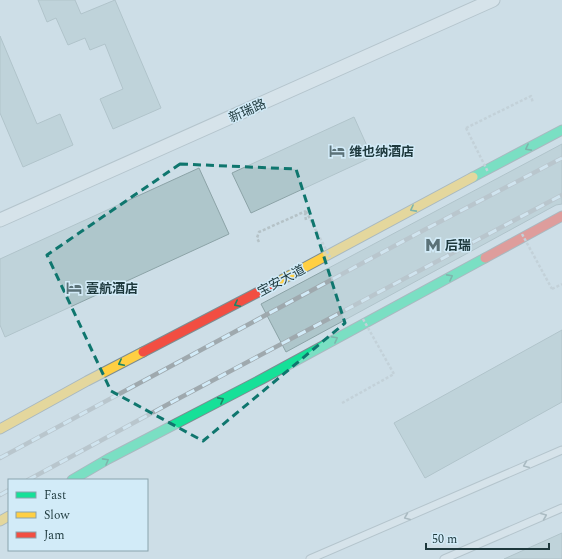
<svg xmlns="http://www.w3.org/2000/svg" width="562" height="559" font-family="Spectral,'Noto Sans SC',serif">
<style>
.building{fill:#aec6cb;stroke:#8ca3a7}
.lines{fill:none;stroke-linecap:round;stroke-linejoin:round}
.lane-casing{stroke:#96a6ac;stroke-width:9}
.street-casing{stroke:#96a6ac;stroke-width:15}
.fast-casing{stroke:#7d8c91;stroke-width:11}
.slow-casing{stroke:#7d8c91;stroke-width:11}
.jam-casing{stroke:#7d8c91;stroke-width:11}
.path{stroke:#b5c2c7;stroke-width:2.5;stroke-dasharray:3 2;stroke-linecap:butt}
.lane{stroke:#dfe8ee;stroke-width:7}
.street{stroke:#dfe8ee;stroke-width:13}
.fast{stroke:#16e098;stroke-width:9}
.slow{stroke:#ffcf43;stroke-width:9}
.jam{stroke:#f24e42;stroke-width:9}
.rail-casing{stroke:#9fa9ae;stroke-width:4.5}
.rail{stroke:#d2ebf8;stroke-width:3;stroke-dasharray:9;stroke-linecap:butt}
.path-bridge{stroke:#b5c2c7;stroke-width:2.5;stroke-dasharray:3 2;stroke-linecap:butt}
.oneway{stroke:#1a8465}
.oneway2{stroke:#7e9095}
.marked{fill:none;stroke:#0f766e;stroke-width:3;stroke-dasharray:8 5;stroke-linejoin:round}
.labels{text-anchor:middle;stroke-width:3;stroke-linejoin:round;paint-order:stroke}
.street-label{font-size:13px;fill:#1d383c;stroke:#d2ebf8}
.poi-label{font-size:13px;font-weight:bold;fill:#1d383c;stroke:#d2ebf8;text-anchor:start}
</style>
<rect width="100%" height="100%" fill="#cddee7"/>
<!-- building -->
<g class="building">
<polygon points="38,0 75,0 81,14 115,0 161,108 113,129 100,99 123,89 105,44 90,50 85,38 68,45 56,18 47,22"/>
<polygon points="0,36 37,124 60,114 73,145 23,167 0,113"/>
<polygon points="354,117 372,157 251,213 232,173"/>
<polygon points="562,144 562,204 556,205 286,352 261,304"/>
<polygon points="199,168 229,234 5,337 0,325 0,259"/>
<polygon points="562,330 562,402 425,478 394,423"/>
<polygon points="562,533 562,559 504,559"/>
</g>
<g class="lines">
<defs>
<g id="lane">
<polyline points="310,559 562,450"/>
<polyline points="444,559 562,508"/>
</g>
<polyline id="street" points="0,220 493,0"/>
<g id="fast">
<polyline points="473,177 562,130"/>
<polyline points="72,480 108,459 262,379 485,258"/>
</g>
<g id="slow">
<polyline points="270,286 473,177"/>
<polyline points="0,429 87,381 143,352"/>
<polyline points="0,521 9,516"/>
</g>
<g id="jam">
<polyline points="485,258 562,216"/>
<polyline points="143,352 270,286"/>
</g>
</defs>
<!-- lane casing -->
<use href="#lane" class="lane-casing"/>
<!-- street casing -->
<use href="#street" class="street-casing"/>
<!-- fast casing -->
<use href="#fast" class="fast-casing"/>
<!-- slow casing -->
<use href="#slow" class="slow-casing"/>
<!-- jam casing -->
<use href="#jam" class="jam-casing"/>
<!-- path -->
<g class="path">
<polyline points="466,128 531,96 533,103"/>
<polyline points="306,220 305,215 306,212"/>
<polyline points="259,242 257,238 259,232 306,211"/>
<polyline points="552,289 562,284"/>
<polyline points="342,403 394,374"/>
</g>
<!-- lane -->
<use href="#lane" class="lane"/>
<!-- street -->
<use href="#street" class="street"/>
<!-- fast -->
<use href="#fast" class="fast"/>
<!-- slow -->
<use href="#slow" class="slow"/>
<!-- jam -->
<use href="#jam" class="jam"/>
<defs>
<g id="rail">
<polyline points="0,458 424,230 562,158"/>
<polyline points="28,480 174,401 562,195"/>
<polyline points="0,495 9,490"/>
</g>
</defs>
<!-- rail casing -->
<use href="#rail" class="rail-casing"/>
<!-- rail -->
<use href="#rail" class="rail"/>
<!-- path-bridge -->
<g class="path-bridge">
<polyline points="466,128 488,172"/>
<polyline points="306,211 330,257"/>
<polyline points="522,234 552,289"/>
<polyline points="363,319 394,374"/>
</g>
</g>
<!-- one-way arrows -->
<defs><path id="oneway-chevron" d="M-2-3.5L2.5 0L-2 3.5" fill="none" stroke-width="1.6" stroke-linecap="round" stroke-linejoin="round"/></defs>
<g class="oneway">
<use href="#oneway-chevron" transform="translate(528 148) rotate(152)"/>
<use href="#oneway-chevron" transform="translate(413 209) rotate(152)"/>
<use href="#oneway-chevron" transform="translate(450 277) rotate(-28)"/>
<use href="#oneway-chevron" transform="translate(237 304) rotate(153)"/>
<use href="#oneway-chevron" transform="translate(335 339) rotate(-28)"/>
<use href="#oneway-chevron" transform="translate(121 363) rotate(153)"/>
<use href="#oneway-chevron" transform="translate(221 400) rotate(-28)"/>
<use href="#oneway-chevron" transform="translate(106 461) rotate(-29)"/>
</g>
<g class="oneway2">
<use href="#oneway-chevron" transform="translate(526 465) rotate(157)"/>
<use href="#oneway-chevron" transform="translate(544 516) rotate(-23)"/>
<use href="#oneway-chevron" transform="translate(407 517) rotate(157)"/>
</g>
<!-- marked area -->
<path d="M0 0H562V559H0ZM180 164 296 169 345 323 203 441 111 391 47 255Z" fill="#cddee7" fill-opacity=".55" fill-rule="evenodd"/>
<path class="marked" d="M180 164 296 169 345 323 203 441 111 391 47 255Z"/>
<!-- icons -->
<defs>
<symbol id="hotel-bare" viewBox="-9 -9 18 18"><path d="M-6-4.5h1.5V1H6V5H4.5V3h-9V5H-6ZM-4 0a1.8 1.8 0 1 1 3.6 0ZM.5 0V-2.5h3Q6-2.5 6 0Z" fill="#5b7278" stroke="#d2ebf8" stroke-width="2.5" paint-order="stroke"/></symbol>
<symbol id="metro-bare" viewBox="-9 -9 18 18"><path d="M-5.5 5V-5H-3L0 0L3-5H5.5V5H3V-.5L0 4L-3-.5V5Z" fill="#5b7278" stroke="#d2ebf8" stroke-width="2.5" paint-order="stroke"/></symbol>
</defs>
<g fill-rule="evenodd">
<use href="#hotel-bare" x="326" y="140" width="22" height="22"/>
<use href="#metro-bare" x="422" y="234" width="22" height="22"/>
<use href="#hotel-bare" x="63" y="277" width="22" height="22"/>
</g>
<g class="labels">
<!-- street labels -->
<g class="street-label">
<text transform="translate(247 110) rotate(-24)" y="5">新瑞路</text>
<text transform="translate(281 280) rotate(-28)" y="5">宝安大道</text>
</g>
<!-- poi labels -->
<g class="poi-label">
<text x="349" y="156">维也纳酒店</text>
<text x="445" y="250">后瑞</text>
<text x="86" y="293">壹航酒店</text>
</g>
</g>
<!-- legend -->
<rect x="8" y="479" width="140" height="72" fill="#d2ebf8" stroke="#8aa3ad"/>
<rect x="16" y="492" width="20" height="6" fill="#16e098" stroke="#8aa3ad"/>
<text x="44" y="499" font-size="12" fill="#1d383c">Fast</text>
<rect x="16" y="512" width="20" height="6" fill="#ffcf43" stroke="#8aa3ad"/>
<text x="44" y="519" font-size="12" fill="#1d383c">Slow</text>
<rect x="16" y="532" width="20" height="6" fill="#f24e42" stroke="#8aa3ad"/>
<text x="44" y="539" font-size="12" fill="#1d383c">Jam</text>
<!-- scale -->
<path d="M426 543v6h123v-6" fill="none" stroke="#1d383c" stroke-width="2"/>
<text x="432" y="543" font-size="12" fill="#1d383c" stroke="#d2ebf8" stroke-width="3" paint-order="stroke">50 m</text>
</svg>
